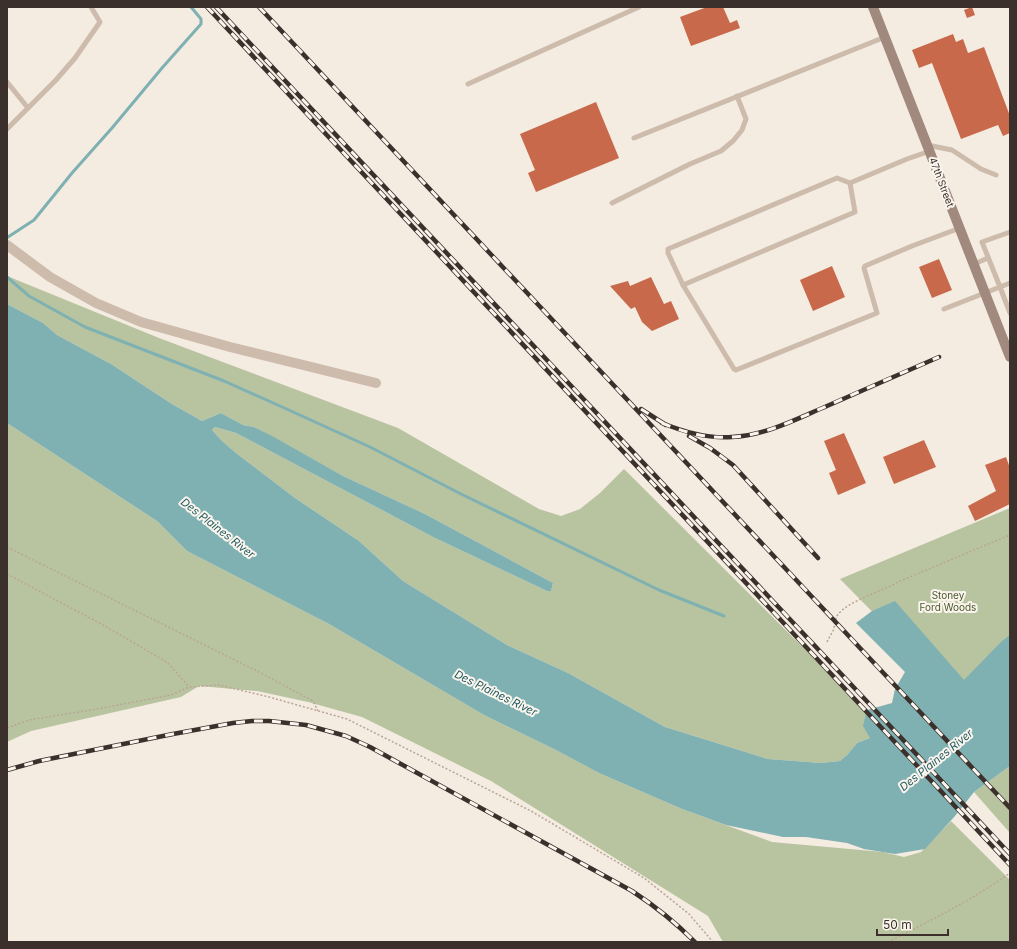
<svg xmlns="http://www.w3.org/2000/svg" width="1017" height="949" font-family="Inter,sans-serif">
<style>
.green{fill:#b8c4a0}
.water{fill:#7fb0b2}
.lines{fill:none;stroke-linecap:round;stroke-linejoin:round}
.stream{stroke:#7fb0b2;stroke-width:3}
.building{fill:#c8694b}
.path{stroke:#b9a596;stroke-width:1.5;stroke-dasharray:2 2;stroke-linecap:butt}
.service{stroke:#cdbbac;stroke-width:5}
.minor{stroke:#cdbbac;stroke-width:10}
.secondary{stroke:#a18a7d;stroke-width:10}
.rail-casing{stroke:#3b302b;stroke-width:4.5}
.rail{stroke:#fbf5ee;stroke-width:3;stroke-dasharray:9;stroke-linecap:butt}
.labels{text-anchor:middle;stroke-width:4;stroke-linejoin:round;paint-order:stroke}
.street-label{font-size:10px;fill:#3b302b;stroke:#fbf5ee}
.park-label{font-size:10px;fill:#4a5a2e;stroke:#fbf5ee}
.water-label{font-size:11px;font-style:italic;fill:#1f5a5e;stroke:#fbf5ee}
</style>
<rect width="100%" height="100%" fill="#f4ebe1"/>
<!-- green -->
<g class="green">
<polygon points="7,276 159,338 398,428 539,509 561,516 580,509 600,493 624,469 886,730 870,738 857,743 848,754 840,761 821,763 768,759 665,727 568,673 507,645 403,581 359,541 295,498 236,453 222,441 212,430 215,427 236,433 433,537 547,591 551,591 553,583 425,514 343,476 254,427 243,425 221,413 202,421 172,404 111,364 57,335 43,323 7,304"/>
<polygon points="7,423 157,521 187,551 329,624 484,715 554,749 599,773 682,809 772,842 883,852 904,857 921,852 951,821 1010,880 1010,942 723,942 708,916 491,781 362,717 308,702 257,691 199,686 181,697 31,731 7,742"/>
<polygon points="1010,508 1010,753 982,723 840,579"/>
<polygon points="1010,766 1010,833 974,792"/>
</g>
<!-- water -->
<polygon class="water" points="7,304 43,323 57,335 111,364 172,404 202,421 221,413 243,425 254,427 272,436 343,476 425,514 553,583 551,591 547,591 433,537 236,433 215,427 212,430 222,441 236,453 295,498 359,541 403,581 507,645 568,673 665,727 768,759 821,763 840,761 848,754 857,743 870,738 863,726 867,710 892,703 895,689 905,672 856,623 872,611 895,601 964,680 1002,641 1010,635 1010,766 974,792 955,816 925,849 895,854 864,849 847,843 806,837 783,837 726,825 682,809 599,773 554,749 484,715 329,624 187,551 157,521 7,423"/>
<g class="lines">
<!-- stream -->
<g class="stream">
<polyline points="8,237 34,220 72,173 112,128 162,68 201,24 201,19 191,7"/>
<polyline points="7,277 29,296 85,327 224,381 280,406 370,447 461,494 659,590 724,616"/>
</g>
</g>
<!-- building -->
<g class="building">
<polygon points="707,7 723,7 730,23 737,20 740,28 691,46 680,17"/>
<polygon points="972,7 975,15 967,18 964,10"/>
<polygon points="953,34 956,42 963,39 968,53 984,47 1010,116 1010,133 1003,136 998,125 961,139 932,63 919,68 912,50"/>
<polygon points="596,102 619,158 536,192 528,173 535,170 520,134"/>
<polygon points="939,259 952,290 932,298 919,267"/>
<polygon points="832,266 845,297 813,311 800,280"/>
<polygon points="651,277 664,304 671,301 679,319 652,331 642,322 635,307 631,309 610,286 628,281 630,286"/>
<polygon points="844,433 866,483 838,495 829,473 836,470 824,441"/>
<polygon points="924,440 936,467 894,484 883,457"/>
<polygon points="1006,457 1010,468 1010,504 975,521 968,506 996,491 985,465"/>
</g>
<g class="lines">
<!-- path -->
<g class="path">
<polyline points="7,547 261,673 313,701 318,711"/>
<polyline points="7,574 105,626 168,663 189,687"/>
<path d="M827 642C829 638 831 634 833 631 835 626 835 620 837 616 846 601 884 591 900 581L1010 535"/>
<polyline points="7,728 29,720 97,709 171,695 189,687 219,685 269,697 347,719 531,811 644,878 689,914 713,942"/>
<path d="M888 942C930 921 972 900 1010 873"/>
</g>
<!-- service -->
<g class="service">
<polyline points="7,82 28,108"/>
<polyline points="468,84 639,7"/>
<polyline points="7,129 56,80 75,58 100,22 91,7"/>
<polyline points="634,138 885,37"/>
<polyline points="927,145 952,150 981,169 996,175"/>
<polyline points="930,151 907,159 850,183 837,178 668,249 668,253 683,285 734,369 736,370 877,313 864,268 865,266 912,246 960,228"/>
<polyline points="612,203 690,164 721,151 733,141 742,130 746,119 737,96"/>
<polyline points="1010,232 982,242 1000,287 1010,283"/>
<polyline points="974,264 988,258"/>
<polyline points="683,285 855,212 850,183"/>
<polyline points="944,309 1000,287 1010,313"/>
</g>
<!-- minor -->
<polyline class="minor" points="7,245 50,277 96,303 141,322 230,347 376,383"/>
<!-- secondary -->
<polyline class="secondary" points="873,7 1010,357"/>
<defs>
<g id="rail">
<polyline points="207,7 1010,865"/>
<polyline points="216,7 1010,854"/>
<polyline points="259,7 1010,808"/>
<polyline points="641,409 666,425"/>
<path d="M662 423C684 432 707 439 732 437 767 435 796 419 827 406 865 389 902 373 939 357"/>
<polyline points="689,436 710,448 733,465 818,558"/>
<path d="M7 770 39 761 173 734 233 723 252 721H269L306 725 346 736 370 747 632 891C655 906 676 923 695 942"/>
</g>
</defs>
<!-- rail casing -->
<use href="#rail" class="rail-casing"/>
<!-- rail -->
<use href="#rail" class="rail"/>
</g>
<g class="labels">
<!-- street labels -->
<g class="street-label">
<text transform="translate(942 182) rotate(69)" y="4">47th Street</text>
</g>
<!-- park labels -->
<g class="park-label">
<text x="948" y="599">Stoney<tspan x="948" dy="12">Ford Woods</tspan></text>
</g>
<!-- water labels -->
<g class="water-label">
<text transform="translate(218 528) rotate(38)" y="4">Des Plaines River</text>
<text transform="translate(496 693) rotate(26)" y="4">Des Plaines River</text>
<text transform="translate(936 760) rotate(-39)" y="4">Des Plaines River</text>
</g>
</g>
<!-- border -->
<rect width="1017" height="949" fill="none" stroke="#3b302b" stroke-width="16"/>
<!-- scale -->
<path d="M877 929v6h71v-6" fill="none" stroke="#3b302b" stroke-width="2"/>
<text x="883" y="929" font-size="12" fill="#3b302b" stroke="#fbf5ee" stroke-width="3" paint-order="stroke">50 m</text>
</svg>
